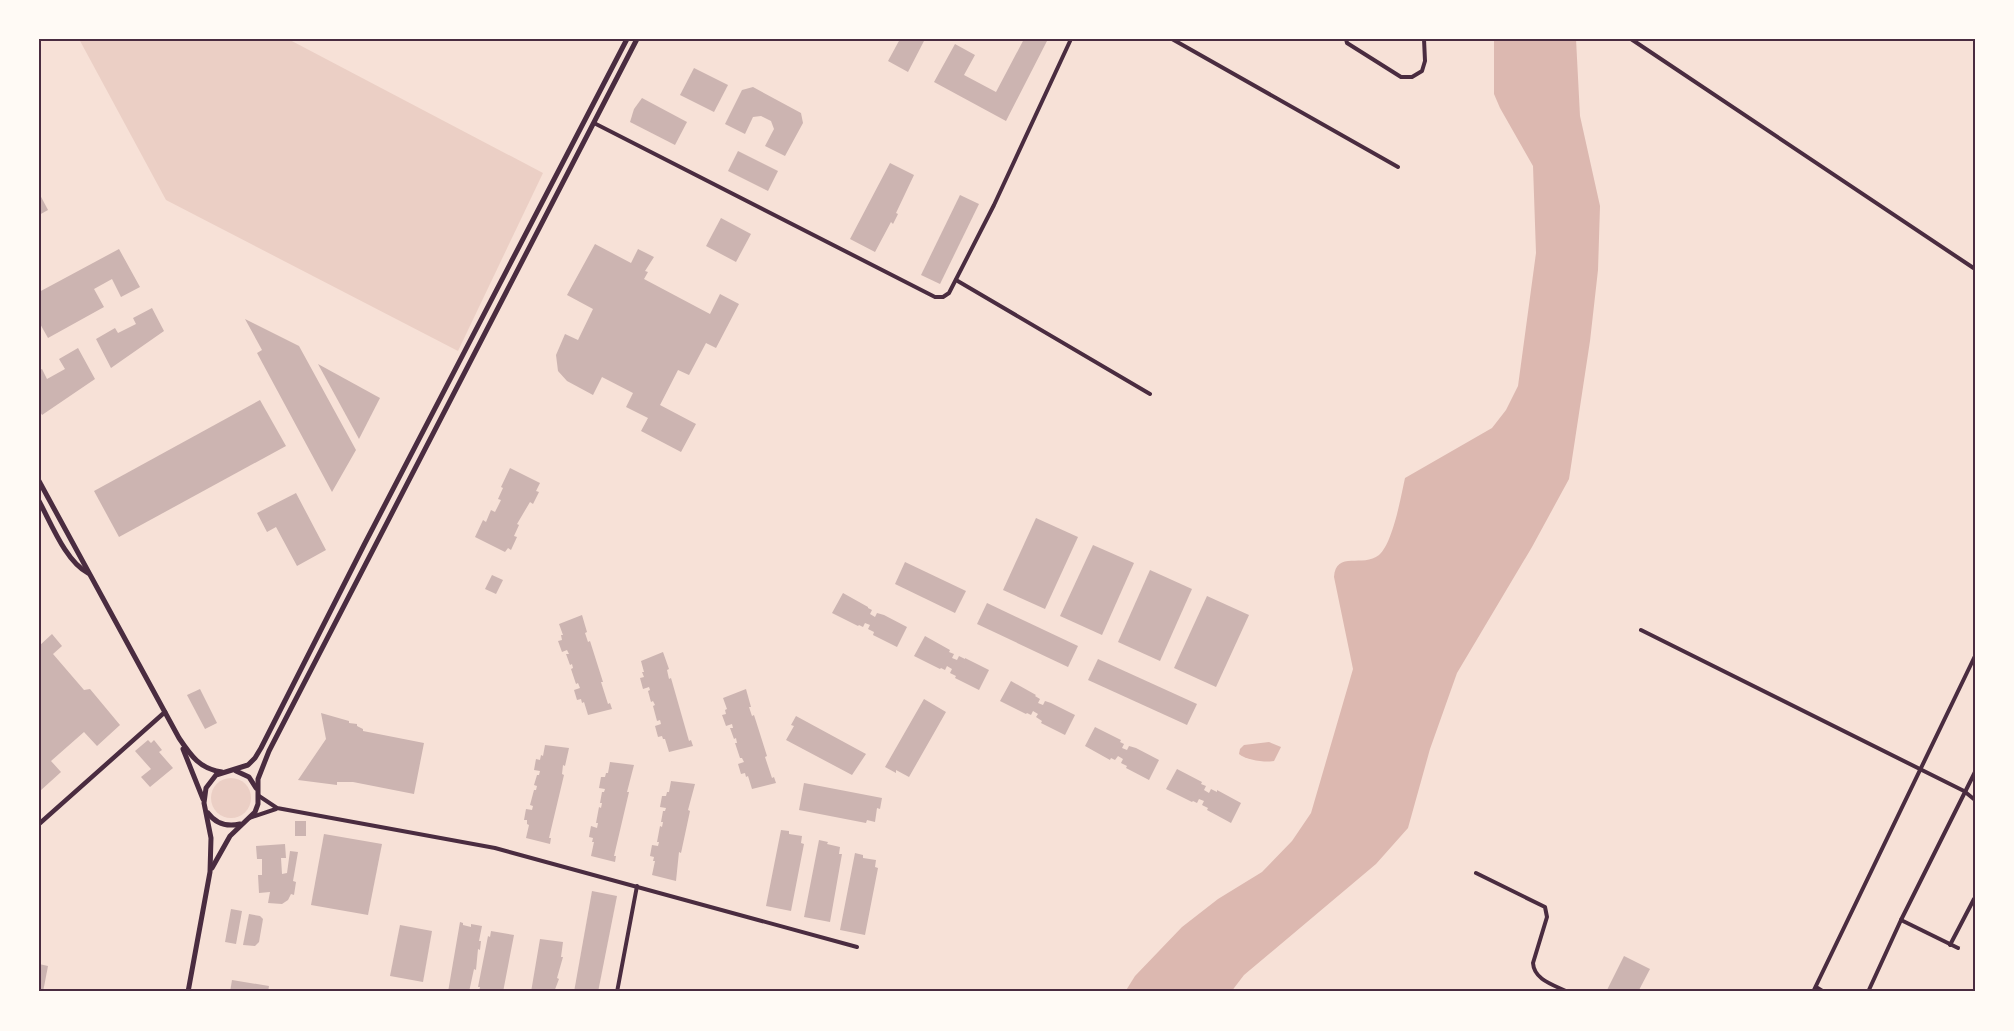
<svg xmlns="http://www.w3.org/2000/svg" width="2014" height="1031" font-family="'Nunito Sans',sans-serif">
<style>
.green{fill:#ebcfc5}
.water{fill:#dcb8b0}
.building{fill:#ccb4b1}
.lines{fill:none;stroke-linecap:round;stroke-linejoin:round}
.minor{stroke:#4a2c40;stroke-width:4}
.tertiary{stroke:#4a2c40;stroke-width:4.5}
.secondary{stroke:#4a2c40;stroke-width:5}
.neatline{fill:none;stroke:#4a2c40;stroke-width:2}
</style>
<rect width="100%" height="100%" fill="#f7e1d7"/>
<!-- green -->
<g class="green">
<polygon points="79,39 288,39 543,173 458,351 166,200"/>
<circle cx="231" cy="798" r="20"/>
</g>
<!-- water -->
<g class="water">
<path d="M1494 39H1576L1580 116 1600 206 1598 270 1590 341 1569 479 1532 547 1457 673 1430 749 1408 828 1376 864 1244 975 1231 992H1125L1135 976 1182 927 1218 899 1262 872 1292 841 1311 813 1353 669 1334 577C1336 550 1363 568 1379 555 1393 543 1401 496 1405 478L1492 428 1506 410 1518 386 1536 253 1533 166 1500 108 1494 94Z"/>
<path d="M1269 742 1281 747 1274 761C1266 763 1246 760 1239 754L1240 749 1244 745Z"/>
</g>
<!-- building -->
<g class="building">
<polygon points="900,39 925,39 908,72 888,61"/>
<polygon points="1024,39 1048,39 1006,121 934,82 955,44 975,55 964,75 996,92"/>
<polygon points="694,68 728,85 714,112 680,95"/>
<polygon points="753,87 801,113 803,123 785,156 765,146 774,129 771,121 761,116 753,117 745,134 725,124 742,90"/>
<polygon points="642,98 687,122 675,145 630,122 634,109"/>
<polygon points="738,151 778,171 768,191 728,171"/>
<polygon points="890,163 914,175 896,213 898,214 893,224 891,222 875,252 850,239"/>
<polygon points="39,193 48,210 39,215"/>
<polygon points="960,195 979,204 940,284 921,275"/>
<polygon points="721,218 751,234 736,262 706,246"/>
<polygon points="595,244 631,263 638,249 654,257 645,271 648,272 644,279 710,314 720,294 739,304 716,348 706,343 689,375 678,370 660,405 696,424 681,452 641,431 648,418 626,407 633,393 602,377 593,395 567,381 558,371 556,355 565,334 578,340 593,309 567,295"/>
<polygon points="119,249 140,287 121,297 112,279 94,289 104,307 48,338 39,322 39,292"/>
<polygon points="152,308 164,331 111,368 96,339 115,328 118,333 136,324 133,318"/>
<polygon points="245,319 299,346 356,450 332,492 257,353 262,350"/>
<polygon points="78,348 95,379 42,415 39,410 39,370 42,369 47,379 65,369 59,359"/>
<polygon points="318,364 380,398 359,439"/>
<polygon points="260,400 286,446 119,537 94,491"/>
<polygon points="510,468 540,483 536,491 539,492 533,504 530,502 517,524 519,525 514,536 517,537 511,550 508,548 505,552 475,537 483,520 486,522 491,510 495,512 501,500 498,499 503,488 501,487"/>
<polygon points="296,493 326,550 297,566 276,527 267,532 257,513"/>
<polygon points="1036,518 1078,537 1045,609 1003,590"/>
<polygon points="1093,545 1134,563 1102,635 1060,616"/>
<polygon points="905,562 966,591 955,613 895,584"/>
<polygon points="1150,570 1192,589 1160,661 1118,642"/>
<polygon points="492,575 503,580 496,594 485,589"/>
<polygon points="843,593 868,607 868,608 872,610 870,614 875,617 877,613 884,615 907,627 897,647 873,635 874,632 868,629 870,625 865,623 863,627 859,625 858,626 832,613"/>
<polygon points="1207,596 1249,615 1216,687 1174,668"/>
<polygon points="987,603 1078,646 1068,667 977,624"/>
<polygon points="582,615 587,632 585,633 588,642 590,641 603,682 601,682 608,704 610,703 612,709 588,715 584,702 582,703 581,699 577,700 574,690 580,688 578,683 576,684 571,669 573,668 572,664 570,665 566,654 569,654 567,650 562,652 558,641 562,640 561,635 563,635 559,624"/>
<polygon points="52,634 62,646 53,654 84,690 90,689 120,725 97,746 84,732 51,761 61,772 40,791 39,646"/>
<polygon points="925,636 950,650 949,652 954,654 952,658 957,660 959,656 965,659 965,658 989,670 979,690 955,678 956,676 950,673 952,669 947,666 945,670 941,668 940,669 914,656"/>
<polygon points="663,652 669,669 667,670 669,679 671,678 689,741 691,740 693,746 669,752 665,739 663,739 662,736 658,737 655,726 661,724 660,720 657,721 653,706 655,705 653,701 651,702 648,691 650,690 649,687 643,689 640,678 644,677 642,672 644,672 641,661"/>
<polygon points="1098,659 1197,704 1187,725 1088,680"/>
<polygon points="1011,681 1036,695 1035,696 1040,699 1038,703 1043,705 1045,701 1051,703 1075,715 1065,735 1041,723 1042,721 1036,717 1038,714 1033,711 1031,715 1027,713 1026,714 1000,701"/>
<polygon points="200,689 217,723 205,729 187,695"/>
<polygon points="746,689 751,707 749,707 752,716 754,715 767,756 765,757 772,778 774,777 776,783 752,789 748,776 746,777 745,773 741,774 738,764 744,762 742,758 740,758 735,743 737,743 736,738 734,739 730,728 733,728 732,724 726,726 722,715 726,714 725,710 727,709 723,698"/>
<polygon points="924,699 946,712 909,777 896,770 896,773 885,767"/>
<polygon points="321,713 349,721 349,723 357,724 357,726 363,729 363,731 424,743 414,794 353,782 337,782 337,785 298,780 326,739"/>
<polygon points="796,716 866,754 852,775 786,740 794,726 791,725"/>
<polygon points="1095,727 1121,740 1120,742 1124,744 1122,748 1127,750 1129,746 1136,748 1159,760 1149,780 1126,768 1127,766 1121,763 1123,759 1118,756 1115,760 1111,758 1110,760 1085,746"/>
<polygon points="148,740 151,743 154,740 162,750 159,752 173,768 150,787 141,777 151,769 135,751"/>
<polygon points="545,745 569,748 565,766 563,765 562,774 564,775 549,838 551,838 550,844 526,838 529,825 527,824 527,820 524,820 526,809 532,810 533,806 530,805 534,790 536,790 537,786 534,785 537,775 539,775 540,771 534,770 536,759 540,760 541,755 543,756"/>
<polygon points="610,762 634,765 627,792 629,792 614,856 616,856 615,862 591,856 594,842 592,842 593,838 589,837 591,826 597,828 598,823 596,823 599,807 601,808 602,803 600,803 602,792 604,792 605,789 599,788 601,777 605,777 606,773 608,773"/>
<polygon points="1177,769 1202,782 1201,784 1206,786 1204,790 1209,793 1211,789 1217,792 1217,790 1241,803 1231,823 1207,810 1208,808 1202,805 1204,801 1199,799 1197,803 1193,801 1192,802 1166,789"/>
<polygon points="671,781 695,784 688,810 690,811 681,853 679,852 676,881 652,875 655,861 653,861 654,857 650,856 652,845 658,846 659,842 657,842 660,826 662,827 663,822 661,822 663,811 665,811 666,808 660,807 662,796 666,796 667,792 669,792"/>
<polygon points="804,783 882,798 880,809 877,808 875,822 867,820 866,823 799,810"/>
<rect x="295" y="821" width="11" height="15"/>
<polygon points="781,830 789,831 789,834 802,836 801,843 804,844 791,911 766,906"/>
<polygon points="324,834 382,844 368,915 311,905"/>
<polygon points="819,840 828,842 827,844 840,847 839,854 842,854 830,922 804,917"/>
<polygon points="285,844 286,858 281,858 282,874 287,873 290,851 298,852 293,881 296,882 294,895 291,894 288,900 282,904 268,903 270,892 259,893 258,875 262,875 262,859 257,859 256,846"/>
<polygon points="855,853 863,855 863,858 876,860 875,867 878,868 865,935 840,930"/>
<polygon points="592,891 617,896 598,992 574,992"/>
<polygon points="231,909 242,911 236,944 225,942"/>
<polygon points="249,914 260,916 263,919 259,942 255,946 243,945"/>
<polygon points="460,922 463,923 463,925 471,927 471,924 482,926 479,941 481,941 480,950 478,949 476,970 474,969 469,992 448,992"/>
<polygon points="400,925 432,931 423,982 390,976"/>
<polygon points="491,931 514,935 503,992 479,992 480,987 478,987 488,936 490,937"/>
<polygon points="540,939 563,942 561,957 563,957 557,978 559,979 554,992 531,992"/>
<polygon points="1624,956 1650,969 1638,992 1606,992"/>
<polygon points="39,964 48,966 43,992 39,992"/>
<polygon points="232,980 269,986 268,992 230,992"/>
</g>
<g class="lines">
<!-- minor -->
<g class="minor">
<polyline points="1172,39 1398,167"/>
<polyline points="1346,39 1347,43 1401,77 1412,77 1422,71 1425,61 1424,39"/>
<polyline points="1631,39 1975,269"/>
<polyline points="594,123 935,297 943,297 949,293 994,205 1071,39"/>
<polyline points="956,280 1150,394"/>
<polyline points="1641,630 1964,791 1975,800"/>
<polyline points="259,796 277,808 495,848 857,947"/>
<polyline points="249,818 276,809"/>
<path d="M1476 873 1545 907 1547 917 1533 963C1534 980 1554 985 1568 992"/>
<polyline points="1901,920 1958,948"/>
<polyline points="1950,945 1974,899"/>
<polyline points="1816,987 1824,992"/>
<polyline points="617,992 637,886"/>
<polyline points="1813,992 1975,656"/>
<polyline points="1868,992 1901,920 1975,772"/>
</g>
<!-- tertiary -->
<polyline class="tertiary" points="39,824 165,712"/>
<!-- secondary -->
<g class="secondary">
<path d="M39 481 179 738C191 756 200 769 222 772"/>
<path d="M39 501C51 523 66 562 88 573"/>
<polyline points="183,749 203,799"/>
<polyline points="236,771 249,777 256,788"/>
<path d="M208 813C216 824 227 827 240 824"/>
<polyline points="212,868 230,836 255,812 258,804 258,779 269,751 637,39"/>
<polyline points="188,992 210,872 211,838 204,803 206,788 216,775 248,765 255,758 261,748 364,545 627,39"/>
</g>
</g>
<!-- border -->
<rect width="2014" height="1031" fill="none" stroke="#fffaf5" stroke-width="81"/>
<rect x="40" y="40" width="1934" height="950" class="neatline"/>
</svg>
